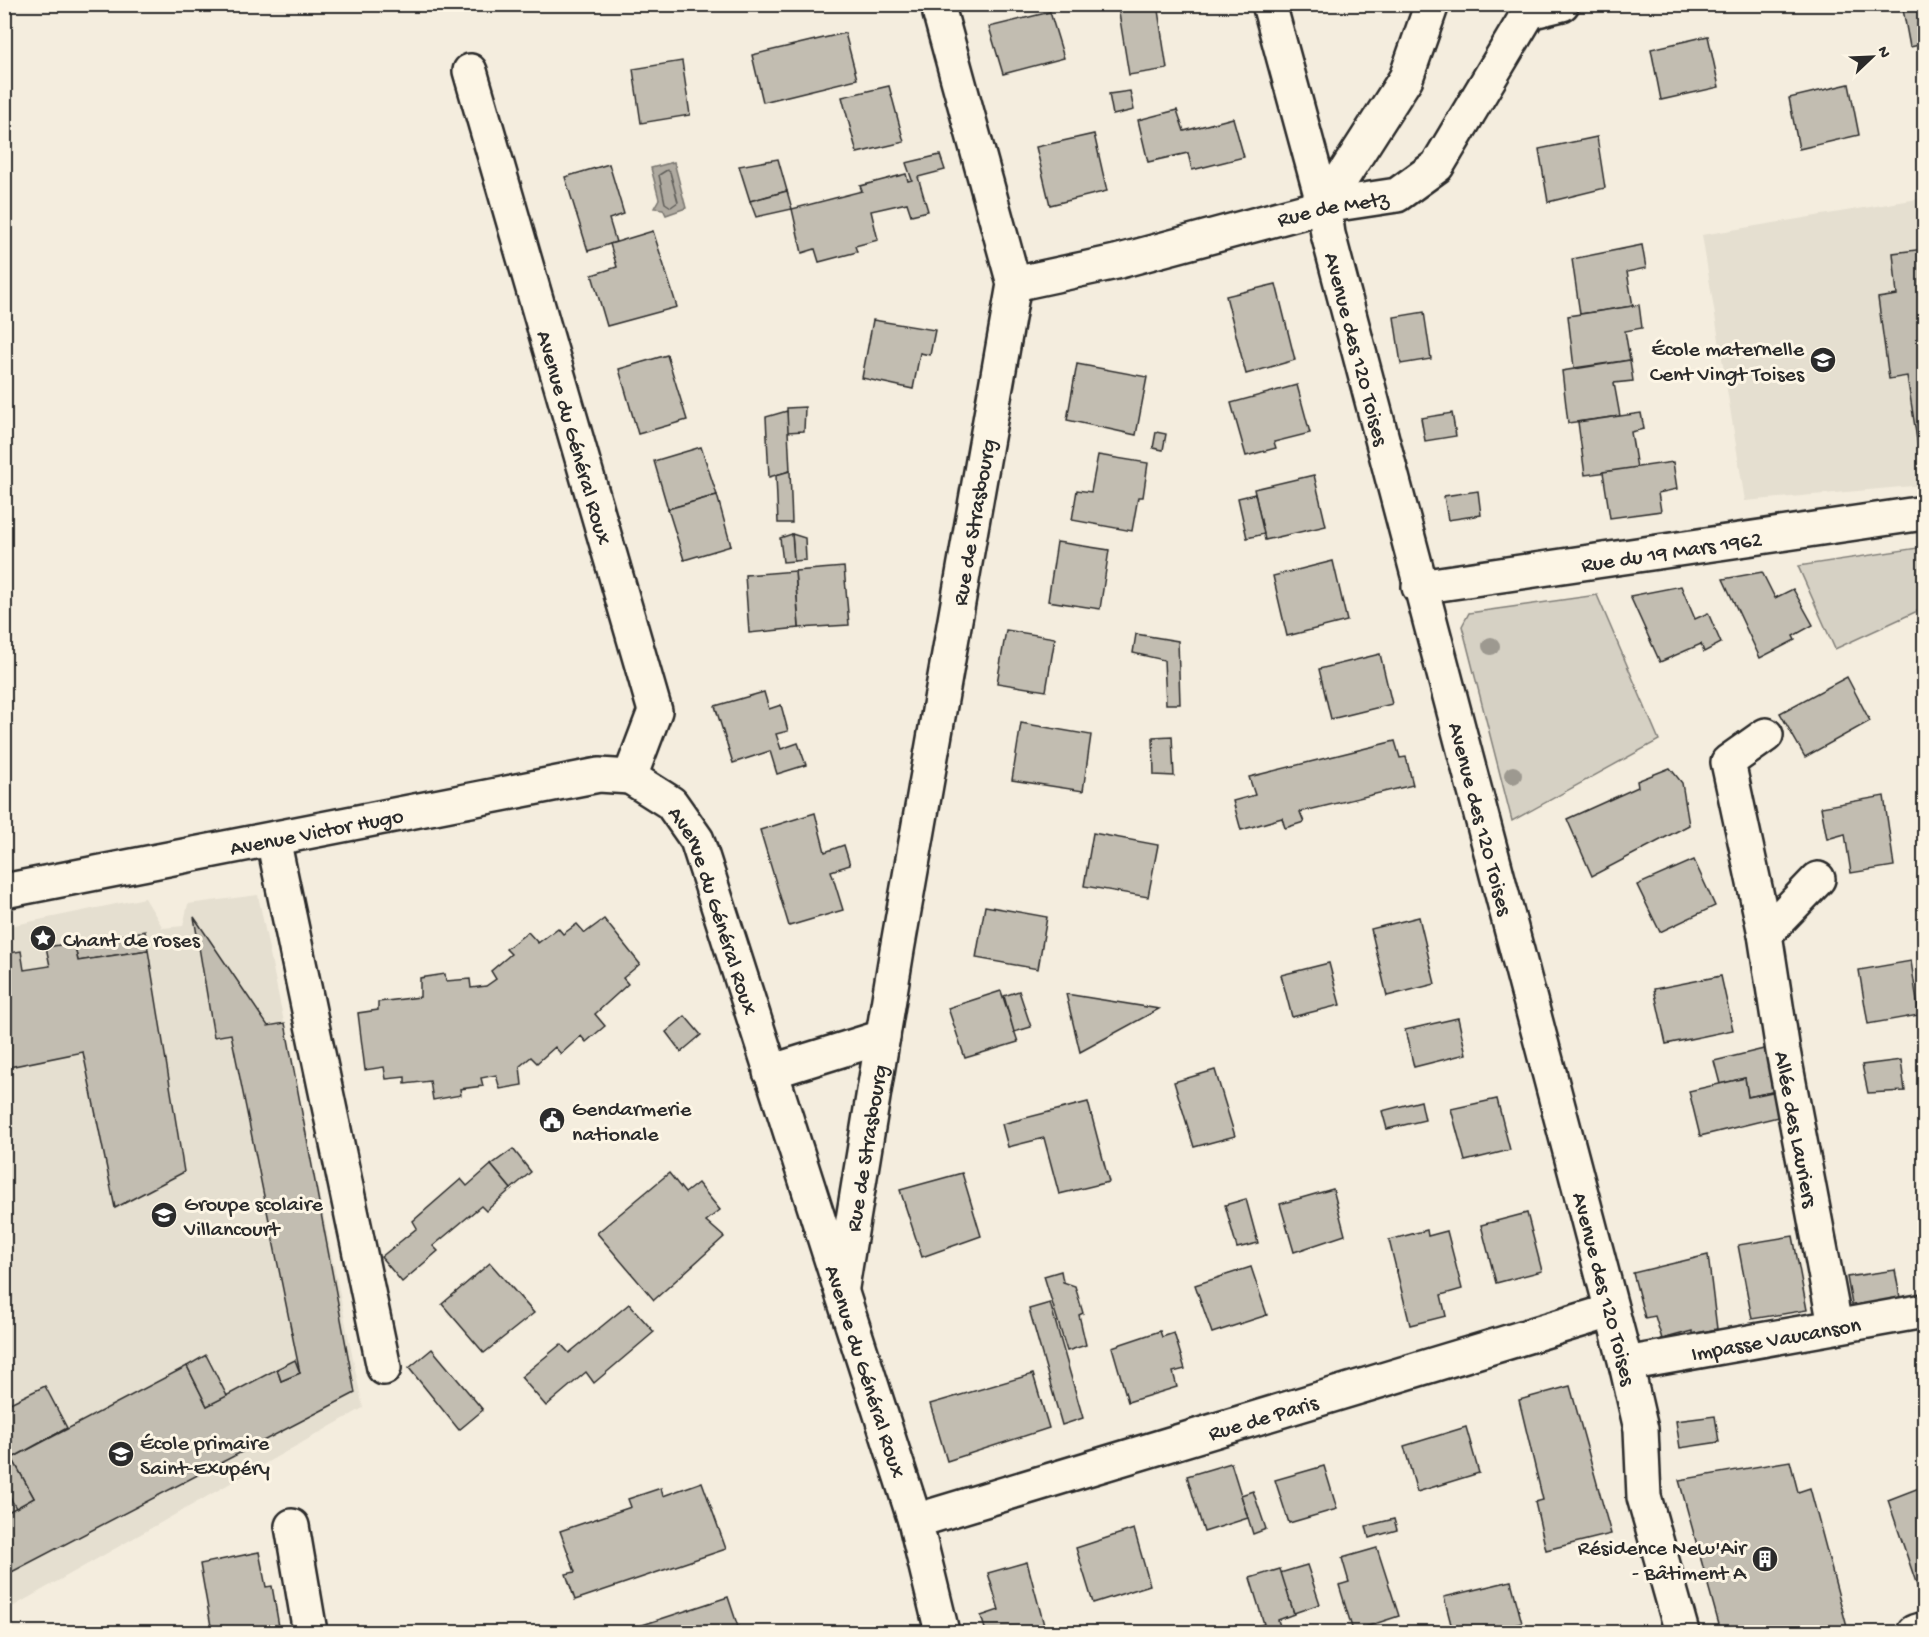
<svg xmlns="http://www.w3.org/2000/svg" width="1929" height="1637" font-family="'Gochi Hand',sans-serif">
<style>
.built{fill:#e5dfd0}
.green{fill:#d6d1c4;stroke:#807e78;stroke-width:1.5}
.water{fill:#afaaa0;stroke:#7a7771;stroke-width:1.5}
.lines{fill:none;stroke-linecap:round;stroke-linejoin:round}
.shore{stroke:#605e5a;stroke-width:1.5}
.building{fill:#c2bdb1;stroke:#2b2b2b;stroke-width:1.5}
.minor-casing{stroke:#2b2b2b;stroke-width:38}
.minor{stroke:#fcf5e5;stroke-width:33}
.tree{fill:#9d9990}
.labels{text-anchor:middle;stroke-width:6;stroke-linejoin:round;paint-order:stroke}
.street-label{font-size:22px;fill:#2b2b2b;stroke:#fcf5e5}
.poi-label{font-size:22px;fill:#2b2b2b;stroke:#fcf5e5;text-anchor:start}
</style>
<rect width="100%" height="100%" fill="#f4edde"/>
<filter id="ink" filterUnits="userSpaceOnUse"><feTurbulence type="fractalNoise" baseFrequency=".0167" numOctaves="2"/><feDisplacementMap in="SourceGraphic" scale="12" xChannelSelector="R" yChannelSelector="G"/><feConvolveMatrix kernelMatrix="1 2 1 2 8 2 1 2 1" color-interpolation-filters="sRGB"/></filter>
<g filter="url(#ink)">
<!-- built -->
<g class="built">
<polygon points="1924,198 1924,485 1745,501 1702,235"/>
<polygon points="258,895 363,1408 5,1611 5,927 145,898 163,928 183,926 188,904"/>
</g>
<!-- green -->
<g class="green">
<polygon points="1924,547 1924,608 1835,649 1798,566"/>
<polygon points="1597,595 1659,740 1512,821 1462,626 1469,613"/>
</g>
<!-- water -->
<polygon class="water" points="674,162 686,208 666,215 663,209 654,208 659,199 651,168"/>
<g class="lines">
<!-- shore -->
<polygon class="shore" points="667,170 670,172 678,202 671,207 665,203 659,175"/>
</g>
<!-- building -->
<g class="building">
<polygon points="1138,4 1157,4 1167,69 1129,75 1118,7"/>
<polygon points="1902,4 1924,4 1924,44 1910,47"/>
<polygon points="1050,12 1064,58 1003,74 989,27"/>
<polygon points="845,33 857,79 763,102 752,55"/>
<polygon points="1708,36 1719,87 1661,100 1651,49"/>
<polygon points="682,61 690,115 641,123 633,69"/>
<polygon points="1849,84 1859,135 1799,149 1789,98"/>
<polygon points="889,86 904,142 857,153 842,97"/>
<polygon points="1130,91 1134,110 1113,115 1109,94"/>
<polygon points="1177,110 1184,131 1233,118 1244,157 1192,170 1188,153 1148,162 1138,120"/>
<polygon points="1094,134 1107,191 1050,205 1036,147"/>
<polygon points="1597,137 1605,188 1548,202 1539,149"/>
<polygon points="940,155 945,170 918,177 928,211 911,215 907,203 871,211 878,240 855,246 857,252 819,262 815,249 802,253 792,209 862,191 860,186 906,174 908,181 912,180 906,163"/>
<polygon points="778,159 787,191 750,201 739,166"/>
<polygon points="609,164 624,214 609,219 616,242 588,251 565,177"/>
<polygon points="787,191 792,209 756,217 750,201"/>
<polygon points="653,231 677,307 607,326 592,275 617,267 610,244"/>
<polygon points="1642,245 1646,268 1627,272 1633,306 1580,314 1572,259"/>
<polygon points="1924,249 1924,459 1920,459 1907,376 1889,379 1878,298 1897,295 1893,253"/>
<polygon points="1276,284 1295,360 1246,374 1226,296"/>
<polygon points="1639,305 1642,328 1625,331 1630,360 1574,368 1568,316"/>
<polygon points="1424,312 1431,359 1401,364 1394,317"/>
<polygon points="873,320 935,330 930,355 920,353 913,389 862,378"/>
<polygon points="667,355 687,420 638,434 619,369"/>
<polygon points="1630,360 1633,381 1614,383 1620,416 1568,423 1562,371"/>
<polygon points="1077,364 1147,377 1136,435 1067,420"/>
<polygon points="1297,385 1310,433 1274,442 1276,448 1246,456 1231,403"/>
<polygon points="805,407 804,431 787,432 787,408"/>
<polygon points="787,411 790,471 769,477 766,417"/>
<polygon points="1452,413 1456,436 1425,441 1421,418"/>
<polygon points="1641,413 1644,429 1631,432 1637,468 1585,475 1578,422"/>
<polygon points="1156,432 1166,434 1163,450 1153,448"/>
<polygon points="701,447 717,495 668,509 654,461"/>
<polygon points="1098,455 1148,463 1143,497 1138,497 1132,531 1072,520 1077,490 1091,492"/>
<polygon points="1673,462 1677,489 1658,493 1661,511 1610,518 1603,472"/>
<polygon points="790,471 792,523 778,523 776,475"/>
<polygon points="1314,475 1326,526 1265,540 1254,489"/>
<polygon points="1478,491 1481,515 1448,520 1444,496"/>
<polygon points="1255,494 1264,534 1247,538 1238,498"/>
<polygon points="717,495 731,546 684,560 668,509"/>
<polygon points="792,534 805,538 806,560 794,561"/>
<polygon points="792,534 794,561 783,562 780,538"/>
<polygon points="1057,542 1109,550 1100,609 1048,601"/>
<polygon points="1333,561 1347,621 1287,636 1273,576"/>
<polygon points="844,567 849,625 799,628 795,571"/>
<polygon points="795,571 799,628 749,633 745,575"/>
<polygon points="1762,572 1775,598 1793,589 1813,625 1793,636 1795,640 1760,658 1723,579"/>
<polygon points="1681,586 1695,619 1708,613 1721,643 1704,652 1701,644 1660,662 1630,596"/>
<polygon points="1006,630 1055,638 1046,691 997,683"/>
<polygon points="1136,634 1178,641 1180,704 1166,704 1164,660 1133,653"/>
<polygon points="1380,654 1392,704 1331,719 1319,669"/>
<polygon points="1847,677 1870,721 1805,757 1780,713"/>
<polygon points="764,692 769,709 781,705 788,731 776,734 781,749 798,743 806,765 777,774 770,751 733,763 715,706"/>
<polygon points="1021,723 1091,735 1083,791 1012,780"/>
<polygon points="1172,736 1174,776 1154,775 1153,737"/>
<polygon points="1395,741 1400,758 1406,757 1413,785 1300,812 1304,822 1285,828 1282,818 1241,830 1233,801 1255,795 1249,777"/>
<polygon points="1670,768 1682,783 1689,825 1592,876 1567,819 1638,787 1637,781"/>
<polygon points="1884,796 1894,866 1851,873 1845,834 1827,839 1821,807"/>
<polygon points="815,813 825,852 844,845 850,865 831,871 843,910 789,926 760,830"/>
<polygon points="1093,833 1158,845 1148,897 1084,886"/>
<polygon points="1694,860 1715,906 1660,932 1637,885"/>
<polygon points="985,906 1047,917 1038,969 976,958"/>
<polygon points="194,917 268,1026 285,1023 355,1393 4,1576 4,1514 34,1498 12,1458 187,1366 207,1406 277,1369 281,1381 300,1373 231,1034 214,1037"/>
<polygon points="1419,917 1435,984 1387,996 1371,929"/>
<polygon points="604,919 640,964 623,978 628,984 595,1014 605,1026 586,1042 581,1036 561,1054 555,1047 537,1063 531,1057 520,1066 522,1085 500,1089 496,1075 481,1078 483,1086 460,1089 461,1095 433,1100 430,1081 405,1084 405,1077 386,1079 384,1067 365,1070 358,1013 378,1010 378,1002 420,997 420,978 445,974 446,981 470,979 471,988 486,986 496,979 491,971 511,954 506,949 528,932 538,943 558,928 563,934 577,924 585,933"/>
<polygon points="145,931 148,950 78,961 74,943"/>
<polygon points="74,943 78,961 148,950 184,1172 115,1208 83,1052 4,1068 4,954 21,951 24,970 50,966 46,947"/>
<polygon points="1911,961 1919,1015 1868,1024 1859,970"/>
<polygon points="1329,963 1340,1005 1292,1017 1281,975"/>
<polygon points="1721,976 1733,1030 1666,1044 1654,989"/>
<polygon points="1001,991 1018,1042 965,1058 948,1008"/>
<polygon points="1019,991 1031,1027 1014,1032 1004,996"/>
<polygon points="1066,994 1159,1009 1080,1052"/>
<polygon points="685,1016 701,1035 681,1052 666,1032"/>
<polygon points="1458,1018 1466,1054 1414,1067 1405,1030"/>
<polygon points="1768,1048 1777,1091 1748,1097 1745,1078 1720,1084 1714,1061"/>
<polygon points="1901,1060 1905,1091 1868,1093 1862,1065"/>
<polygon points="1215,1070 1235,1136 1194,1147 1174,1082"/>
<polygon points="1745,1078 1748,1097 1777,1091 1782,1116 1700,1136 1689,1091"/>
<polygon points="1497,1099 1510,1150 1465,1161 1451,1109"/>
<polygon points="1421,1101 1425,1120 1387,1129 1382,1111"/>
<polygon points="1088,1102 1109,1182 1059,1194 1044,1138 1008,1147 1002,1124"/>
<polygon points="513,1149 531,1172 511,1189 491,1165"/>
<polygon points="491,1165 511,1189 486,1211 481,1206 433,1246 438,1251 402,1282 381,1257 417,1228 413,1221 461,1179 467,1186"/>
<polygon points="669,1173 685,1193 698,1183 720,1210 706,1221 724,1237 654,1300 597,1233"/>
<polygon points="962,1173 981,1236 922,1257 900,1190"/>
<polygon points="1333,1189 1345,1235 1294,1252 1280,1204"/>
<polygon points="1246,1199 1258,1243 1237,1248 1225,1205"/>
<polygon points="1527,1213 1542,1271 1496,1283 1481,1225"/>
<polygon points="1427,1230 1428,1236 1447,1231 1462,1289 1441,1295 1446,1316 1410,1325 1389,1240"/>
<polygon points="1793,1236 1807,1310 1752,1319 1738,1245"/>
<polygon points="1708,1255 1717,1329 1692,1334 1692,1331 1662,1339 1655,1316 1645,1318 1633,1273"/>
<polygon points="490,1263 534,1313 484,1353 442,1304"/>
<polygon points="1251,1267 1267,1315 1212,1333 1195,1285"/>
<polygon points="1895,1270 1901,1303 1853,1310 1847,1277"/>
<polygon points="1061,1271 1063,1282 1075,1286 1083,1313 1079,1315 1086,1345 1067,1351 1044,1276"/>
<polygon points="1050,1303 1083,1418 1062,1425 1029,1309"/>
<polygon points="629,1304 654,1332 594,1383 586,1372 546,1406 521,1377 561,1344 569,1353"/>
<polygon points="1160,1331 1162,1337 1174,1333 1185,1369 1173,1372 1177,1387 1128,1402 1112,1347"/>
<polygon points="432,1349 483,1410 459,1430 409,1368"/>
<polygon points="206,1355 227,1396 207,1406 187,1366"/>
<polygon points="295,1360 300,1373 281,1381 277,1369"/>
<polygon points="1033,1374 1049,1428 947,1461 930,1404"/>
<polygon points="45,1386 67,1428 12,1458 34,1498 16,1508 4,1487 4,1406"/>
<polygon points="1570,1386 1611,1534 1546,1550 1535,1502 1543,1500 1519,1400"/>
<polygon points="1715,1416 1719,1442 1680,1448 1676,1421"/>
<polygon points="1466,1427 1479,1473 1417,1492 1404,1446"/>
<polygon points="1790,1461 1798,1492 1810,1488 1847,1627 1832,1632 1721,1632 1679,1480"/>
<polygon points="1231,1463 1248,1518 1204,1532 1187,1476"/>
<polygon points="1324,1466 1337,1509 1289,1523 1275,1480"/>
<polygon points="702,1482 726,1549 575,1600 566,1574 575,1572 560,1531 631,1507 628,1499 661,1488 663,1496"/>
<polygon points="1924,1486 1924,1606 1888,1500"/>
<polygon points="1253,1491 1266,1529 1253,1534 1241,1495"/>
<polygon points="1394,1519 1397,1530 1369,1538 1366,1526"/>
<polygon points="1134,1529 1150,1585 1093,1603 1076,1548"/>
<polygon points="1377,1548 1399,1616 1353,1631 1339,1585 1349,1582 1342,1558"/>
<polygon points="259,1552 266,1587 272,1586 280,1632 212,1632 200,1564"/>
<polygon points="1027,1562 1044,1625 1016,1632 986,1632 981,1616 999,1610 988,1573"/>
<polygon points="1307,1565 1320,1604 1294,1613 1280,1573"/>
<polygon points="1280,1569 1294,1614 1278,1620 1282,1632 1238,1632 1264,1624 1250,1578"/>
<polygon points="1511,1581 1522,1623 1486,1632 1453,1632 1444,1597"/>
<polygon points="728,1597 739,1630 732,1632 621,1632"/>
</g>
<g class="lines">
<defs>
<g id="minor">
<path id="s1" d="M1269 4 1324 206 1328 234 1626 1364 1641 1429 1644 1497 1682 1632"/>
<path id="s2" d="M470 71 655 711 630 777 671 803 697 840 915 1521 942 1632"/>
<polyline points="1324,206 1406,78 1432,4"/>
<path id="s3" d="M1014 284 1116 262 1324 206 1397 195 1437 166 1529 12 1562 4"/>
<path id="s4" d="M1419 587 1924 513"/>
<polyline points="273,839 384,1368"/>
<path id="s5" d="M1818 879 1765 934 1783 1051 1835 1325"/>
<path id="s6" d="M4 891 599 775 630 777"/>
<polyline points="1765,934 1728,762 1766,735"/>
<polyline points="770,1072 883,1037"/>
<path id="s7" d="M842 1287 897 950 1014 284 940 14"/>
<path id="s8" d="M1626 1364 1924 1311"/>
<path id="s9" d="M915 1521 1611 1311"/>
<polyline points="292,1526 310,1632"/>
<polyline points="1914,1632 1924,1629"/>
</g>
</defs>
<!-- minor casing -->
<use href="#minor" class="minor-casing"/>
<!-- minor -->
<use href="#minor" class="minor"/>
</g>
<!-- trees -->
<g class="tree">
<circle cx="1491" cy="646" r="9"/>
<circle cx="1513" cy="775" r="9"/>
</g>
</g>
<!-- icons -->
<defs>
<symbol id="school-disc" viewBox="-11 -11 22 22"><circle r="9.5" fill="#2b2b2b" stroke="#fcf5e5"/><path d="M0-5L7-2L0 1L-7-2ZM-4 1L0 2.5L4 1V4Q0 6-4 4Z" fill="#fff"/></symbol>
<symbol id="sight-disc" viewBox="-11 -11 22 22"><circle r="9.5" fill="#2b2b2b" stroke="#fcf5e5"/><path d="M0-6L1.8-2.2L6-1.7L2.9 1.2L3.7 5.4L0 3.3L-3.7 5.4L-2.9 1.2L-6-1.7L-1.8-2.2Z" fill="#fff"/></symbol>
<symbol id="civic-disc" viewBox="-11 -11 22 22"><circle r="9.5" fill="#2b2b2b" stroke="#fcf5e5"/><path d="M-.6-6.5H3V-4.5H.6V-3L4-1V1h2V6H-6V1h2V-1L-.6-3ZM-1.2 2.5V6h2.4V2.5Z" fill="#fff"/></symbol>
<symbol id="building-disc" viewBox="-11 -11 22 22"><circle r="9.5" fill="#2b2b2b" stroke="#fcf5e5"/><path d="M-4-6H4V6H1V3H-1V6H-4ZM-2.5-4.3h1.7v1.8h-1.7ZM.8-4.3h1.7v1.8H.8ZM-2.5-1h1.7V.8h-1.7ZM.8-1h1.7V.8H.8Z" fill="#fff"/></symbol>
</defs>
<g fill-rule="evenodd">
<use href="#school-disc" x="1808" y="345" width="30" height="30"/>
<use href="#sight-disc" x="28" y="923" width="30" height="30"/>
<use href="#civic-disc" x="537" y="1105" width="30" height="30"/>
<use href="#school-disc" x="149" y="1200" width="30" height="30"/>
<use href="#school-disc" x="106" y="1439" width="30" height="30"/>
<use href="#building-disc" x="1750" y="1544" width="30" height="30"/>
</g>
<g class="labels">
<!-- street labels -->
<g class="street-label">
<text dy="8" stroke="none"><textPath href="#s3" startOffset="328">Rue de Metz</textPath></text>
<text dy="8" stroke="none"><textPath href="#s1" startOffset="356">Avenue des 120 Toises</textPath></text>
<text dy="8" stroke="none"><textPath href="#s2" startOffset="381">Avenue du Général Roux</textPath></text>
<text dy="8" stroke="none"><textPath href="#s7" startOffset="776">Rue de Strasbourg</textPath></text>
<text dy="8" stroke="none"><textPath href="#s4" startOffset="255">Rue du 19 Mars 1962</textPath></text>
<text dy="8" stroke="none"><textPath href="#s1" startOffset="842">Avenue des 120 Toises</textPath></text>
<text dy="8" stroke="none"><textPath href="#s6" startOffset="318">Avenue Victor Hugo</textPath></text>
<text dy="8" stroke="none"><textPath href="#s2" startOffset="902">Avenue du Général Roux</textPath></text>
<text dy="8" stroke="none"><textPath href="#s5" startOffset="274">Allée des Lauriers</textPath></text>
<text dy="8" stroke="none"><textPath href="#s7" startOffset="141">Rue de Strasbourg</textPath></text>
<text dy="8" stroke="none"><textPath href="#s1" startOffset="1328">Avenue des 120 Toises</textPath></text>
<text dy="8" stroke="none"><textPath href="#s8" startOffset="152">Impasse Vaucanson</textPath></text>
<text dy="8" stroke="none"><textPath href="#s2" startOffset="1388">Avenue du Général Roux</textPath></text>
<text dy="8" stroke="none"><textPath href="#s9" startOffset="363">Rue de Paris</textPath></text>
</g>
<!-- poi labels -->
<g class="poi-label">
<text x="1804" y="355" text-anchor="end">École maternelle<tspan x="1804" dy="25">Cent Vingt Toises</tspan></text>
<text x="63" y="946">Chant de roses</text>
<text x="572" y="1115">Gendarmerie<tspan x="572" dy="25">nationale</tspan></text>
<text x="184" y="1210">Groupe scolaire<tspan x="184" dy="25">Villancourt</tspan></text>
<text x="140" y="1449">École primaire<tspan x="140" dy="25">Saint-Exupéry</tspan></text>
<text x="1746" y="1554" text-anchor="end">Résidence New'Air<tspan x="1746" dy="25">- Bâtiment A</tspan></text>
</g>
</g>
<!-- margin -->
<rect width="1929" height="1637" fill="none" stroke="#fcf5e5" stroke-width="24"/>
<rect x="12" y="12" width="1905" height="1613" fill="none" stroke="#2b2b2b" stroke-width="2" filter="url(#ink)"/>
<!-- north arrow -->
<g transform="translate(1872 57) rotate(67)" stroke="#fcf5e5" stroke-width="4.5" paint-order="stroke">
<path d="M0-4.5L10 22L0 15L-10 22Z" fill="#2b2b2b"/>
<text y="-9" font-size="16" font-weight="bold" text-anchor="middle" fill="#2b2b2b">N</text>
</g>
</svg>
